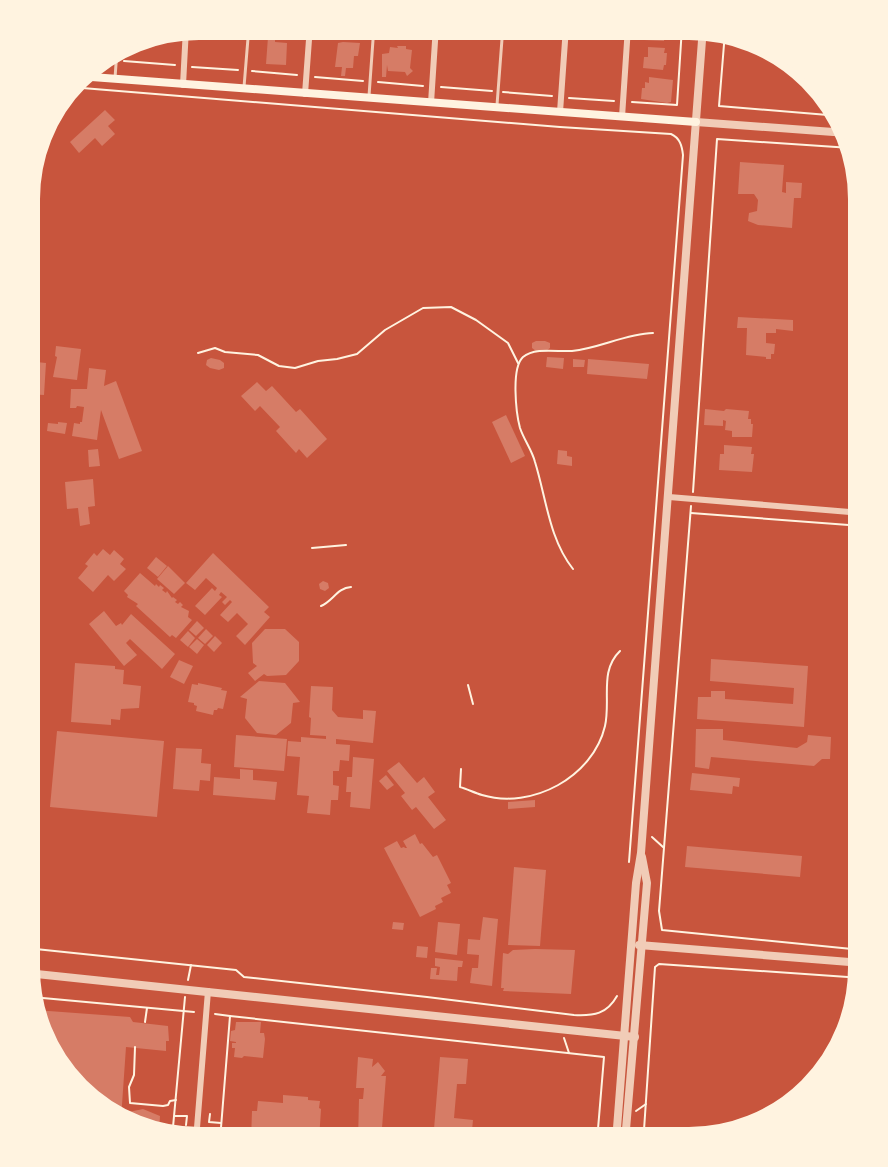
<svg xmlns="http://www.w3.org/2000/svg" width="888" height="1167" font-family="'Noto Serif',serif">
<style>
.building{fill:#d67c66}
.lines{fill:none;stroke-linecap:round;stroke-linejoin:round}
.path{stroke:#fff3e0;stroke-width:2}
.service{stroke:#f1ccb7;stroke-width:3}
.minor{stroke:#f1ccb7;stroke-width:6}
.tertiary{stroke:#f1ccb7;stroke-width:8}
.secondary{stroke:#fff3e0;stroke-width:8}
.rim{fill:none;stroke:#fff3e0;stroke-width:8}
</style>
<rect width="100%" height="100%" fill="#c8553d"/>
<!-- building -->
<g class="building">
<polygon points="276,27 289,27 288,40 275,39"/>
<polygon points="581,27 593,27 592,36 580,36"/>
<polygon points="594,27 622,27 621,36 594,34"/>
<polygon points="645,27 669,27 668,32 665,32 664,41 644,40"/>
<polygon points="268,37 275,37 275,42 287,43 286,65 266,64"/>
<polygon points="343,42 360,43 358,56 354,56 353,68 346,68 345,76 341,76 342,67 335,67 338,43"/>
<polygon points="397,46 406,46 406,49 412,50 410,68 413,71 407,76 405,72 388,71 387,65 386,77 382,77 382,54 389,53 390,47 398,48"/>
<polygon points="648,47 665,48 664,53 667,53 666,65 664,65 663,70 643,68 644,57 648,57"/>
<polygon points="649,77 673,80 671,102 667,103 641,99 642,88 645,88 645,82 649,83"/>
<polygon points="105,110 115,120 108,126 115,134 102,146 95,138 79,153 70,142"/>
<polygon points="740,162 784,165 782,192 786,193 786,182 802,183 801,198 794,198 792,228 758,225 748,221 749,213 757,211 758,200 754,194 738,194"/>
<polygon points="738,317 793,320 793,331 776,329 776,333 766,333 766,343 775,344 774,354 771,354 771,359 766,359 766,357 746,355 747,328 737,328"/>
<polygon points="536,341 545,341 550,343 550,348 546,351 536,351 532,348 532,343"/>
<polygon points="56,346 81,349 77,380 53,377 57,357 55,356"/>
<polygon points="547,357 564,358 563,369 546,367"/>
<polygon points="211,358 220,360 224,363 224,368 219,370 210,368 206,365 207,360"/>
<polygon points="573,359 585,360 584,367 573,367"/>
<polygon points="588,359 649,364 647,379 587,374"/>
<polygon points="27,361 46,363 44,395 27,394"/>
<polygon points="89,368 106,370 104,386 116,381 142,451 119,459 101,410 97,440 72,436 74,423 80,424 80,422 82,422 84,407 77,406 76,408 70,408 71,389 87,389"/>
<polygon points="257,382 266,391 272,386 296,412 300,409 327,439 307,458 299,449 296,453 276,431 280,427 260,406 255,411 241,396"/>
<polygon points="705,409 724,411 726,409 749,411 748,419 751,419 751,424 753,424 752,437 732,437 732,431 725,430 726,421 723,420 723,426 704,425"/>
<polygon points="506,415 525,456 511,463 492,422"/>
<polygon points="58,422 67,423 65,434 47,431 48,423 58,424"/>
<polygon points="724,445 752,447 751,454 754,454 752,472 719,470 720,454 724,454"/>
<polygon points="98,449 100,466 89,467 88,450"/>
<polygon points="558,450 567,451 567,456 572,457 572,466 557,464"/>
<polygon points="93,479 95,506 88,507 90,524 80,526 78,508 67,509 65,482"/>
<polygon points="103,549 110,555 114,550 124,559 120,564 126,569 114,581 108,575 93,592 78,578 88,566 85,564 94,553 97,556"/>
<polygon points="213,553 269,607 264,612 270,617 245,645 236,636 248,624 237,613 228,622 220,615 232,602 230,600 225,605 222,602 227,597 221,592 219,595 222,597 205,615 195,606 212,588 215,591 217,588 206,578 195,590 186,583"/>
<polygon points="156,557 167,566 158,577 147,568"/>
<polygon points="168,566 185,583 174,594 157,579"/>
<polygon points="140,573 155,586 156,584 159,587 160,585 164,588 162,590 166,593 167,591 172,598 173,597 177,600 175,602 178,604 180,602 183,605 181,607 189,611 188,617 192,620 176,638 172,635 170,637 136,606 138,604 127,597 128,595 124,591"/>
<polygon points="323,581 328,583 329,588 325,591 320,589 319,584"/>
<polygon points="104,611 116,626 121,623 122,625 131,614 175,654 162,669 130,639 126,643 137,655 124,666 89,624"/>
<polygon points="197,621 204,628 196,636 189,630"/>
<polygon points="206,629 213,636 205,644 198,638"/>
<polygon points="265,629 285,629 299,642 299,661 286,675 267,676 264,674 255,681 248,673 257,666 253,663 252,643"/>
<polygon points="188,631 195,638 188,647 180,640"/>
<polygon points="215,636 222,643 214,652 207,645"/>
<polygon points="197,639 204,645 197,654 189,647"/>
<polygon points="711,659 808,666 804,727 697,719 698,697 711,697 711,691 725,691 725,699 793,704 794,688 710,681"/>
<polygon points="179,660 193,666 184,684 170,677"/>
<polygon points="75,663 115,666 115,669 124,670 123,684 141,686 139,708 121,709 120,720 111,719 111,725 71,722"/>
<polygon points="259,681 285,683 300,702 293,703 291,723 276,735 257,733 245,718 247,699 240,697"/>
<polygon points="198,683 222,688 221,690 227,691 223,709 218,708 217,710 214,710 213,715 196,711 197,706 194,705 194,703 188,702 192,684 198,685"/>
<polygon points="311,686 333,687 332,710 338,717 363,719 363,710 376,711 373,743 336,739 336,744 350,745 349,761 340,760 339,771 333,771 333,785 339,786 338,800 331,800 330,815 307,813 309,796 297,795 300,757 287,756 288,741 301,742 301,737 326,739 326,736 310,735 311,718 309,717"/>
<polygon points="696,729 723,729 723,740 797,748 807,742 808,735 831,737 830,759 822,759 814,766 711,757 709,769 695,767"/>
<polygon points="57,731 164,741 157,817 50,807"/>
<polygon points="26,732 31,732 28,778 26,778"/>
<polygon points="236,735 287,739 284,771 234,767"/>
<polygon points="176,748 202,749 201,763 211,764 210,781 200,780 199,791 173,789"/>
<polygon points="353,757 374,759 370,809 350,807 351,792 346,792 347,777 352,777"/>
<polygon points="399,762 417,783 424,777 435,792 428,797 446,820 434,829 416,807 412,810 401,796 405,793 387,771"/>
<polygon points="240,769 253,770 253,780 277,782 275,800 213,795 214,777 240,779"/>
<polygon points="692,773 740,778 739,787 733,786 732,794 690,790"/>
<polygon points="386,775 394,785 387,790 379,781"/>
<polygon points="535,800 535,807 508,809 508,802"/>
<polygon points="415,834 420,844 422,843 433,857 437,855 451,883 447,885 451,893 441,898 443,902 435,906 436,909 420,917 384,848 397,841 401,848 404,847 405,848 407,848 403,841"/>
<polygon points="687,846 802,856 800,877 685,867"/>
<polygon points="514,867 546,870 540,946 508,945"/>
<polygon points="483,917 498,919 492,986 470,983 472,968 478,968 479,955 467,954 468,939 480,940"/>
<polygon points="393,922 404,923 403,930 392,929"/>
<polygon points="438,922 460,924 457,955 435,952"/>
<polygon points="417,946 428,947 427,958 416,957"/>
<polygon points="535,949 575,950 571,994 503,991 504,988 501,988 503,953 508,954 513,950"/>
<polygon points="435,958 463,961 462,967 458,967 457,981 430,979 431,968 437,968 436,975 439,975 440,967 435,966"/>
<polygon points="35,1010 130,1017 133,1022 168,1026 169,1041 166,1041 166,1051 126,1047 121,1119 102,1112 44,1045"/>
<polygon points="236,1022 261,1022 260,1033 264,1033 265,1039 263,1058 244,1056 242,1058 234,1057 235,1048 232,1048 232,1043 236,1043 236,1042 230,1041 231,1031 235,1030"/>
<polygon points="358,1057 373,1059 372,1067 378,1062 385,1071 381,1076 386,1076 381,1141 358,1141 359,1099 363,1099 364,1088 356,1088"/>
<polygon points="440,1057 468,1059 466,1084 457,1084 454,1118 473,1120 471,1141 433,1141"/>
<polygon points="283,1095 308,1097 308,1100 320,1101 319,1108 321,1109 319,1140 251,1140 252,1111 257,1111 258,1101 283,1103"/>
<polygon points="143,1109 160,1116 159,1133 124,1120 124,1113"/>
</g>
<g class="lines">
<!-- path -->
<g class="path">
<polyline points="725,32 719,106 840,116"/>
<polyline points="101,59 109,60"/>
<polyline points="124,61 175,65"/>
<polyline points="192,67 238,70"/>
<polyline points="252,71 297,75"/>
<polyline points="315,77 363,81"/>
<polyline points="378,82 423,86"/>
<path d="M70 87 560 127 671 134C680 138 682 146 683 155L629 862"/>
<polyline points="441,87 492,91"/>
<polyline points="503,92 552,96"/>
<polyline points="569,98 614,101"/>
<polyline points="632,102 677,105 682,27"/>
<polyline points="198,353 215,348 225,352 258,355 279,366 295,368 318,361 337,359 357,354 385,330 423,308 451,307 476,320 508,343 518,363"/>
<polyline points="693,492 717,139 851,148"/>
<polyline points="691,506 659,911 662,930 862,950"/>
<polyline points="691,513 862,526"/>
<polyline points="312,548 346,545"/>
<path d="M573 569C549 539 546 497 535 462 532 450 524 440 520 428 516 413 511 368 523 357 535 347 558 352 572 351 600 348 625 334 653 333"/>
<path d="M321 606C333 601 337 588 351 587"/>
<polyline points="468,685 473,704"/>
<path d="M461 769 460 787C467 789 475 793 482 795 532 810 593 777 605 726 611 700 599 671 620 651"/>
<polyline points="652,837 663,847"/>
<path d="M26 948 236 970 244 977 427 997 574 1015C594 1016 607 1014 617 996"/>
<polyline points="188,980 191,965"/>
<polyline points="32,997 194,1012"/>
<polyline points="215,1014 230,1016 220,1140"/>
<polyline points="230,1016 604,1057 597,1141"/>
<polyline points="145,1022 147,1008"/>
<polyline points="564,1038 569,1053"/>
<polyline points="135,1047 134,1075 129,1087 130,1103 163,1106 168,1105 170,1101 176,1100"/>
<polyline points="636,1111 646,1104"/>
<polyline points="210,1114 209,1122 221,1123"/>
<polyline points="175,1116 187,1116 186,1125"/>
<polyline points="644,1130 655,967 659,964 862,978"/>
<polyline points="598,1132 605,1141"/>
<polyline points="172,1138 185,997"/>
</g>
<!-- service -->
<g class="service">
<polyline points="115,78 117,50"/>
<polyline points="244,87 249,26"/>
<polyline points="369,96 374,26"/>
<polyline points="497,105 503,26"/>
</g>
<!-- minor -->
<g class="minor">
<polyline points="183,85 186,28"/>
<polyline points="305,94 310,26"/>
<polyline points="431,103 436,26"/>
<polyline points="560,112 566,27"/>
<polyline points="622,117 628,27"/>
<polyline points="669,497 862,513"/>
<polyline points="626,1138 686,1141"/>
<polyline points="196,1140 208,991"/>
</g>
<!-- tertiary -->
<g class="tertiary">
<polyline points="696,122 847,133"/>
<polyline points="639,945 862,963"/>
<polyline points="27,973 635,1037"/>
<polyline points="616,1141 636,883 641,853 703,27"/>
<polyline points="625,1141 647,883 642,857"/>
</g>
<!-- secondary -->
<polyline class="secondary" points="78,76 696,122"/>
</g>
<!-- crop -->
<path d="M0 0H888V1167H0ZM199 36H689A163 163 0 0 1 852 199V968A163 163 0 0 1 689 1131H199A163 163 0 0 1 36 968V199A163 163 0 0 1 199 36Z" fill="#fff3e0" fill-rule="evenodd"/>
<path class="rim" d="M199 36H689A163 163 0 0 1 852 199V968A163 163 0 0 1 689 1131H199A163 163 0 0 1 36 968V199A163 163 0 0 1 199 36Z"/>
</svg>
